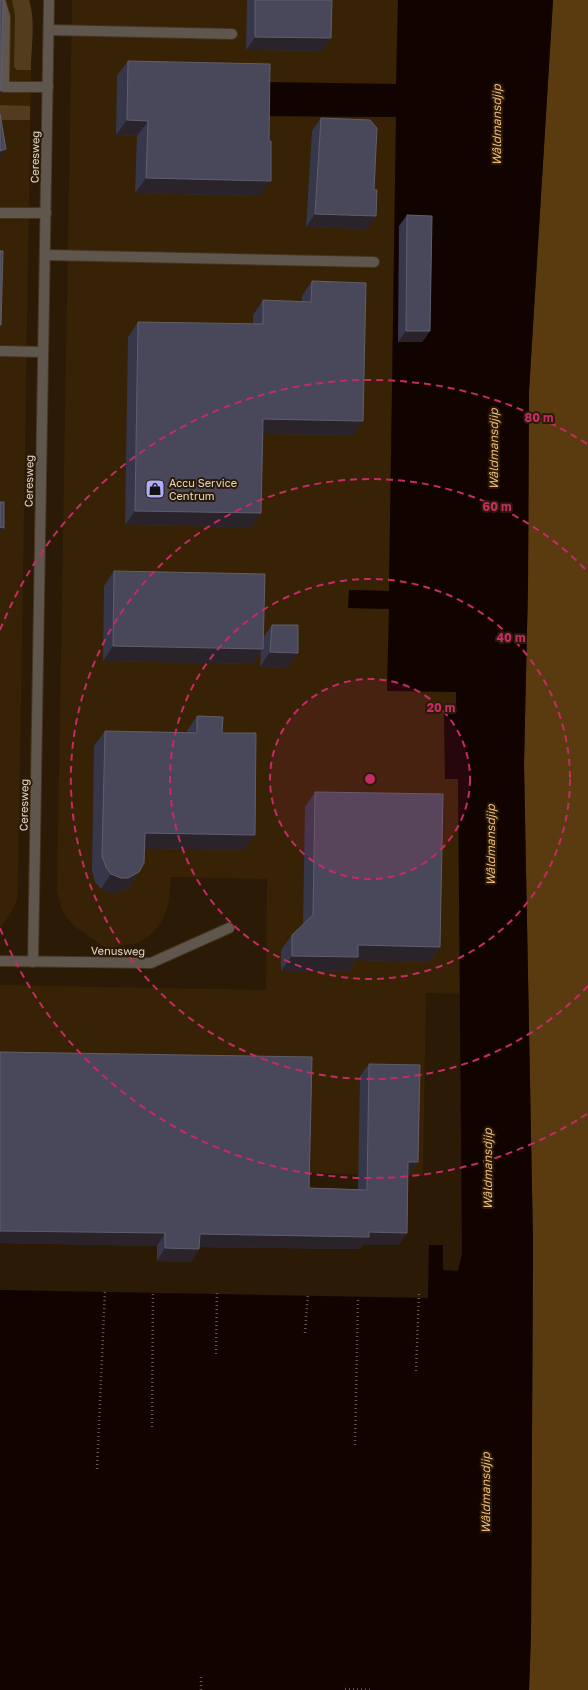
<svg xmlns="http://www.w3.org/2000/svg" width="588" height="1690" font-family="'Golos Text',sans-serif">
<style>
.built{fill:#372205}
.green{fill:#533b1d}
.forest{fill:#593b0f}
.water{fill:#110400}
.lines{fill:none;stroke-linecap:round;stroke-linejoin:round}
.lane-casing{stroke:#443420;stroke-width:12}
.street-casing{stroke:#443420;stroke-width:12}
.path{stroke:#675846;stroke-width:2.5;stroke-dasharray:1 3;stroke-linecap:butt}
.lane{stroke:#5f574d;stroke-width:10}
.street{stroke:#5f574d;stroke-width:10}
.wall{fill:#37374c}
.shaded-wall{fill:#2a242a}
.building{fill:#49485a;stroke:#615e6b}
.ring{fill:none;stroke:#c52b66;stroke-width:2;stroke-dasharray:7 5}
.labels{text-anchor:middle;stroke-width:4;stroke-linejoin:round;paint-order:stroke}
.street-label{font-size:11px;fill:#e0d5c8;stroke:#2b1a05}
.poi-label{font-size:11px;fill:#e0d5c8;stroke:#2b1a05;text-anchor:start}
.water-label{font-size:12px;font-style:italic;fill:#edb878;stroke:#2b1a05}
.centre{fill:#c52b66;stroke:#2b1a05;stroke-width:2}
.ring-label{font-size:12px;text-anchor:middle;font-weight:bold;fill:#c52b66;stroke:#2b1a05;stroke-width:4;stroke-linejoin:round;paint-order:stroke}
</style>
<rect width="100%" height="100%" fill="#2b1a05"/>
<!-- built -->
<g class="built">
<polygon points="0,0 29,0 32,16 18,888 17,899 11,913 0,928"/>
<polygon points="72,0 398,0 396,84 260,82 259,116 396,117 389,591 349,590 348,608 389,609 387,691 456,691 456,711 444,712 445,779 458,779 461,994 426,993 423,1176 0,1165 0,985 266,990 267,879 171,877 169,901 166,911 162,921 156,929 148,937 137,943 116,947 104,947 74,926 63,912 59,901 57,888"/>
</g>
<!-- green -->
<g class="green">
<path d="M12 0H29C36 21 31 48 31 70H17L14 67 15 16Z"/>
<polygon points="0,105 30,106 30,120 0,120"/>
</g>
<!-- forest -->
<polygon class="forest" points="553,0 588,0 588,1690 529,1690 531,1635 533,1242 524,764 528,586 529,391"/>
<!-- water -->
<polygon class="water" points="398,0 553,0 529,391 528,586 524,764 533,1242 531,1635 529,1690 0,1690 0,1290 428,1298 429,1245 443,1245 443,1270 458,1271 462,1253 458,779 445,779 444,712 456,711 456,692 387,691 389,609 348,608 349,590 389,591 396,117 259,116 260,82 396,84"/>
<g class="lines">
<defs>
<g id="lane">
<polyline points="0,0 5,17 4,87 48,87"/>
<polyline points="49,30 232,34"/>
<polyline points="0,213 46,213"/>
<polyline points="45,255 374,262"/>
<polyline points="0,351 43,352"/>
</g>
<g id="street">
<polyline points="0,961 151,963 229,928"/>
<polyline points="33,962 49,0"/>
</g>
</defs>
<!-- lane casing -->
<use href="#lane" class="lane-casing"/>
<!-- street casing -->
<use href="#street" class="street-casing"/>
<!-- path -->
<g class="path">
<polyline points="305,1333 308,1293"/>
<polyline points="216,1354 217,1291"/>
<polyline points="416,1371 419,1294"/>
<polyline points="152,1427 153,1291"/>
<polyline points="355,1445 358,1297"/>
<polyline points="97,1469 105,1290"/>
<polyline points="345,1689 371,1690"/>
<polyline points="201,1690 201,1676"/>
</g>
<!-- lane -->
<use href="#lane" class="lane"/>
<!-- street -->
<use href="#street" class="street"/>
</g>
<!-- wall -->
<g class="wall">
<polygon points="247,0 332,0 322,51 246,50"/>
<polygon points="128,61 260,196 135,193 137,136 116,135 117,76"/>
<polygon points="321,118 374,190 376,216 367,229 306,227 312,131"/>
<polygon points="407,215 430,331 422,342 398,342 399,226"/>
<polygon points="312,281 363,421 353,435 262,434 261,513 251,527 125,525 128,337 138,322 253,324 253,315 263,300 302,302 302,296"/>
<polygon points="114,571 263,638 272,625 298,653 287,668 260,667 261,652 252,664 103,661 104,586"/>
<polygon points="197,716 222,733 244,850 145,848 139,872 129,887 117,893 111,893 101,889 95,882 92,871 94,746 105,731 187,732 187,731"/>
<polygon points="315,792 440,947 429,962 356,960 348,972 281,971 281,950 292,935 303,925 305,807"/>
<polygon points="369,1064 418,1162 409,1175 408,1175 407,1233 398,1245 363,1245 360,1249 199,1247 199,1249 191,1262 157,1261 157,1246 0,1243 309,1188 358,1189 360,1076"/>
</g>
<!-- shaded-wall -->
<g class="shaded-wall">
<polygon points="255,37 331,38 322,51 246,50"/>
<polygon points="127,120 148,121 137,136 116,135"/>
<polygon points="6,149 0,158 0,151"/>
<polygon points="146,178 271,181 260,196 135,193"/>
<polygon points="315,214 376,216 367,229 306,227"/>
<polygon points="406,331 430,331 422,342 398,342"/>
<polygon points="263,419 363,421 353,435 252,434"/>
<polygon points="135,511 261,513 251,527 125,525"/>
<polygon points="0,527 4,528 0,534"/>
<polygon points="113,646 263,649 252,664 103,661"/>
<polygon points="270,652 298,653 287,668 260,667"/>
<polygon points="145,833 255,835 244,850 135,848"/>
<polygon points="139,872 129,887 117,893 111,893 101,889 111,874"/>
<polygon points="358,945 440,947 429,962 356,960 348,972 281,971 292,956"/>
<polygon points="408,1162 418,1162 409,1175 400,1175"/>
<polygon points="0,1231 165,1233 157,1246 0,1243"/>
<polygon points="369,1232 407,1233 398,1245 363,1245 360,1249 191,1247 200,1234"/>
<polygon points="165,1248 199,1249 191,1262 157,1261"/>
</g>
<!-- building -->
<g class="building">
<polygon points="0,0 3,0 1,88 0,91"/>
<polygon points="255,0 332,0 331,38 255,37"/>
<polygon points="128,61 270,64 269,141 271,141 271,181 146,178 148,121 127,120"/>
<polygon points="0,114 6,149 0,151"/>
<polygon points="321,118 370,120 377,128 374,190 377,190 376,216 315,214"/>
<polygon points="407,215 432,216 430,331 406,331"/>
<polygon points="0,251 3,251 1,325 0,325"/>
<polygon points="312,281 366,283 363,421 263,419 261,513 135,511 138,322 263,324 263,300 311,302"/>
<polygon points="0,502 4,502 4,528 0,527"/>
<polygon points="114,571 265,574 263,649 113,646"/>
<polygon points="272,625 298,625 298,653 270,652"/>
<polygon points="197,716 223,717 222,733 256,733 255,835 145,833 144,863 139,872 128,878 121,878 111,874 106,867 102,856 105,731 197,733"/>
<polygon points="315,792 443,794 440,947 358,945 358,957 292,956 292,935 313,915"/>
<polygon points="0,1052 312,1057 309,1188 367,1190 369,1064 420,1065 418,1162 408,1162 407,1233 369,1232 369,1237 200,1234 199,1249 165,1248 165,1233 0,1231"/>
</g>
<!-- distance rings -->
<circle cx="370" cy="779" r="100" fill="#c52b66" fill-opacity=".12"/>
<g class="ring">
<circle cx="370" cy="779" r="100"/>
<circle cx="370" cy="779" r="200"/>
<path d="M588 986A300 300 0 1 1 588 572"/>
<path d="M587 1114A399 399 0 0 1 0 928M0 630A399 399 0 0 1 587 444"/>
</g>
<!-- icons -->
<defs>
<symbol id="shop-square" viewBox="-11 -11 22 22"><rect x="-9" y="-9" width="18" height="18" rx="4" fill="#abaffb" stroke="#2b1a05"/><path d="M-5-2.5h2.3a2.7 3.5 0 0 1 5.4 0H5L5.5 6h-11ZM-1.5-2.5h3a1.5 2.3 0 0 0-3 0Z" fill="#111"/></symbol>
</defs>
<g fill-rule="evenodd">
<use href="#shop-square" x="144" y="478" width="22" height="22"/>
</g>
<g class="labels">
<!-- street labels -->
<g class="street-label">
<text transform="translate(35 157) rotate(-89)" y="4">Ceresweg</text>
<text transform="translate(29 481) rotate(-89)" y="4">Ceresweg</text>
<text transform="translate(24 805) rotate(-89)" y="4">Ceresweg</text>
<text transform="translate(118 951) rotate(1)" y="4">Venusweg</text>
</g>
<!-- poi labels -->
<g class="poi-label">
<text x="169" y="487">Accu Service<tspan x="169" dy="13">Centrum</tspan></text>
</g>
<!-- water labels -->
<g class="water-label">
<text transform="translate(497 125) rotate(-90)" y="4">Wâldmansdjip</text>
<text transform="translate(494 449) rotate(-90)" y="4">Wâldmansdjip</text>
<text transform="translate(491 845) rotate(-90)" y="4">Wâldmansdjip</text>
<text transform="translate(488 1169) rotate(-90)" y="4">Wâldmansdjip</text>
<text transform="translate(486 1493) rotate(-90)" y="4">Wâldmansdjip</text>
</g>
</g>
<circle cx="370" cy="779" r="6" class="centre"/>
<g class="ring-label">
<text x="539" y="422">80 m</text>
<text x="497" y="511">60 m</text>
<text x="511" y="642">40 m</text>
<text x="441" y="712">20 m</text>
</g>
</svg>
